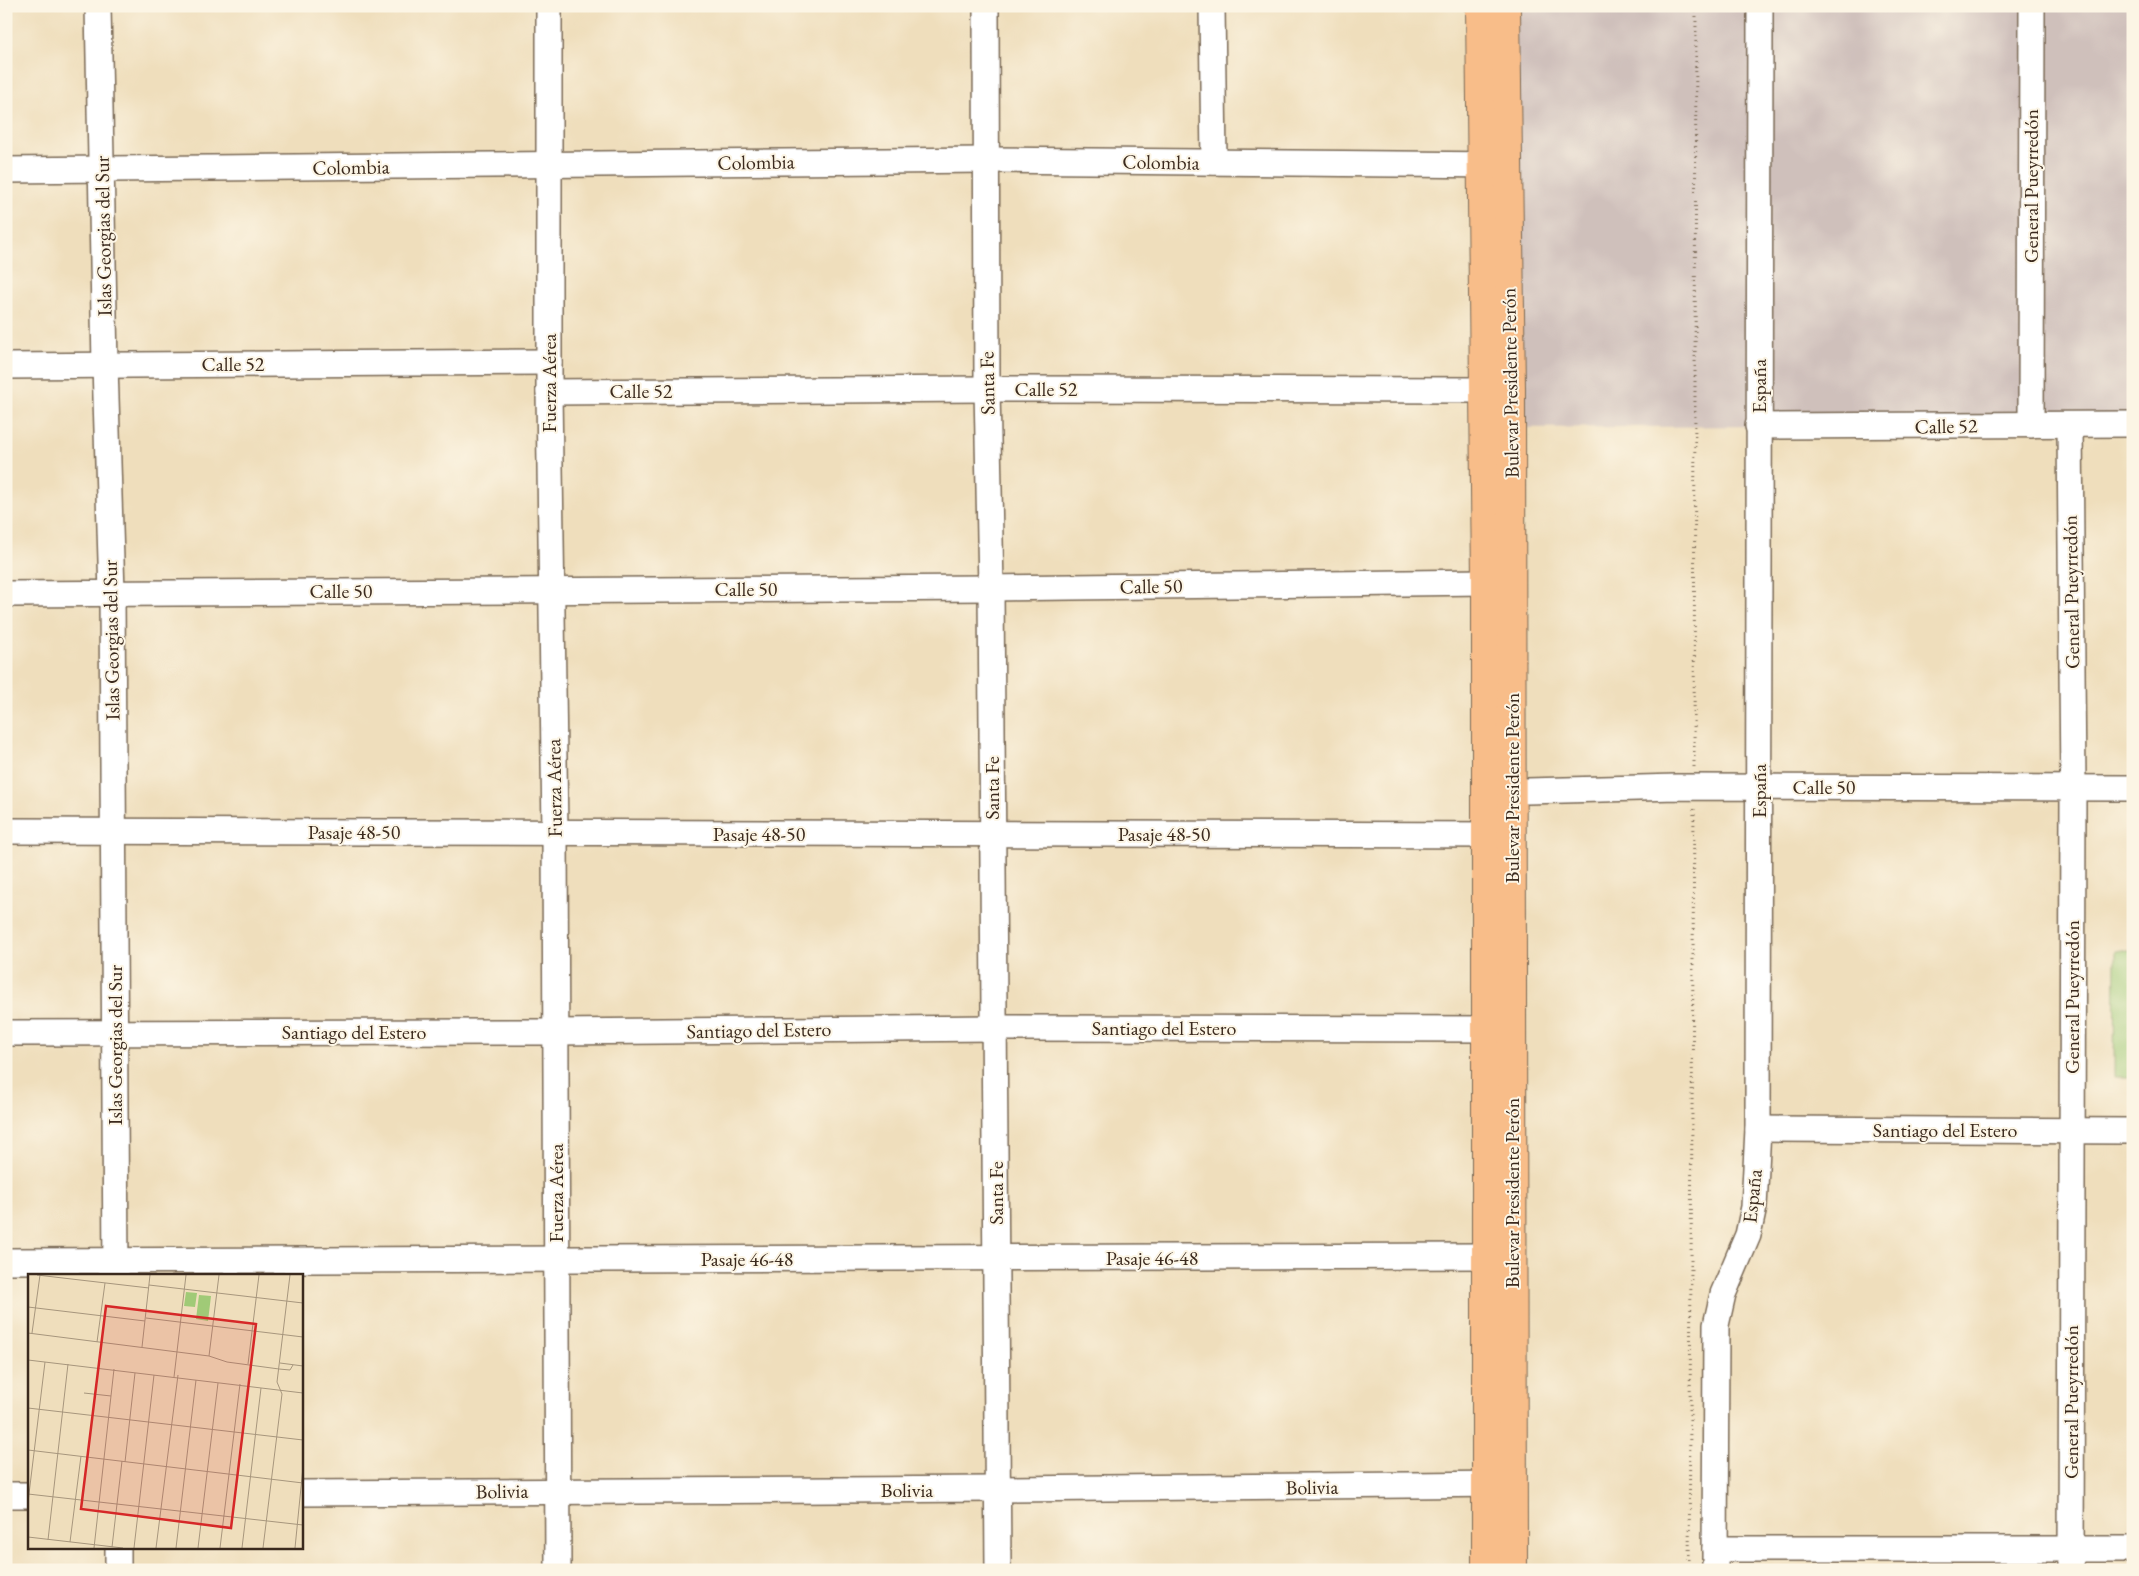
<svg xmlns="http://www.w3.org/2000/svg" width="2139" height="1576" font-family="'EB Garamond',serif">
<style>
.industrial{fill:#cfc0bb}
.green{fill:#a0ca77;stroke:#6e7a4a}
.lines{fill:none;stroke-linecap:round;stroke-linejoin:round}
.minor-casing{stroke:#7a6955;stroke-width:28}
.major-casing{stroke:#7a6955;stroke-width:30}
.path{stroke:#7a6955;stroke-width:3;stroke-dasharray:1 4;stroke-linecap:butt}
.minor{stroke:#fff;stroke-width:25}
.major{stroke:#f8bd89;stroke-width:28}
.labels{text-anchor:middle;stroke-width:4;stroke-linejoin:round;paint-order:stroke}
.street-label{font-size:20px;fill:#3b2a1e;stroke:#fcf5e5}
.inset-road{fill:none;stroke:#a7967d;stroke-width:1}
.view{fill:#d62828;fill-opacity:0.15;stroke:#d62828;stroke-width:2.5}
.inset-edge{fill:none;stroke:#3b2a1e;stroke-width:2.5}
</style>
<rect width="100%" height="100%" fill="#fcf5e5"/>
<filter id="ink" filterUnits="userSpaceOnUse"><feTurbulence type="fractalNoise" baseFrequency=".02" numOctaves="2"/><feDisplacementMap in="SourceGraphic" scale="10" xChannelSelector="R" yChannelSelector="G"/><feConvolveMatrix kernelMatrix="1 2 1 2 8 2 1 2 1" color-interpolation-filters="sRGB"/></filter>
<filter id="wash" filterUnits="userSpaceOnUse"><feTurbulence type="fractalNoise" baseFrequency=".0096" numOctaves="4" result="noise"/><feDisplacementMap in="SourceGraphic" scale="20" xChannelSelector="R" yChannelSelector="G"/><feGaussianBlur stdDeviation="1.12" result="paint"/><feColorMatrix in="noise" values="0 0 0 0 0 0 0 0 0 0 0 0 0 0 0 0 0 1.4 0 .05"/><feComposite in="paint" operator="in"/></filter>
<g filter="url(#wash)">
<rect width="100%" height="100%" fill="#efdebc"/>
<!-- industrial -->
<polygon class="industrial" points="1509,6 2133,6 2133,423 1511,428"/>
<!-- green -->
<polygon class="green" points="2115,951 2133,951 2133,1077 2114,1077"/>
</g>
<g filter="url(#ink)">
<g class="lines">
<defs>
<g id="minor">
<polyline points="98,6 105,365 112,593 116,1275"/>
<polyline points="549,6 549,392 555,833 558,1570"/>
<polyline points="986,6 987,389 991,588 998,1570"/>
<polyline points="1212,6 1214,162"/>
<polyline points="6,170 987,160 1501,165"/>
<polyline points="6,366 549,362"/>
<polyline points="549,392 987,389 1484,390"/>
<polyline points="2031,425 2032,6"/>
<polyline points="2070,425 2073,788 2071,1570"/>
<polyline points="1758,426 2133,424"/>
<polyline points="6,594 991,588 1486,582"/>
<polyline points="1491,792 1677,787 2133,788"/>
<polyline points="6,831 1505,835"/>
<polyline points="6,1033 556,1032 995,1028 1506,1029"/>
<polyline points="1758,1129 2133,1131"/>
<polyline points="6,1261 1487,1256"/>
<polyline points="301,1493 998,1489 1505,1484"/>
<polyline points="6,1495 29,1495"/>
<polyline points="118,1547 118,1570"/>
<polyline points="1715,1549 2133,1549"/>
<polyline points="1715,1570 1716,1325 1723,1294 1748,1235 1754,1207 1758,1129 1760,6"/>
</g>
<g id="major">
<polyline points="1480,6 1486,582 1486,1570"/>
<polyline points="1506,6 1511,389 1513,1570"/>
</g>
</defs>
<!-- minor casing -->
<use href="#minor" class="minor-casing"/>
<!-- major casing -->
<use href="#major" class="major-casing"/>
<!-- path -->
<g class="path">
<polyline points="1694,767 1696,6"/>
<polyline points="1689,1570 1694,808"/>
</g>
<!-- minor -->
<use href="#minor" class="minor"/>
<!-- major -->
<use href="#major" class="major"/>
</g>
</g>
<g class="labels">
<!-- street labels -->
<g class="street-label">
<text transform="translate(756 162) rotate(-1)" y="7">Colombia</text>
<text transform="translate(1161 162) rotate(1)" y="7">Colombia</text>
<text transform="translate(351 167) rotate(-1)" y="7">Colombia</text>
<text transform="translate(2031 186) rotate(-90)" y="7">General Pueyrredón</text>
<text transform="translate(103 236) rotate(-91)" y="7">Islas Georgias del Sur</text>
<text x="233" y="371">Calle 52</text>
<text transform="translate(549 383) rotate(-90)" y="7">Fuerza Aérea</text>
<text transform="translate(987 383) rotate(-91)" y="7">Santa Fe</text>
<text transform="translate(1510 383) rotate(-91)" y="7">Bulevar Presidente Perón</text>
<text transform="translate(1759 386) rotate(-90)" y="7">España</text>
<text x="1046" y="396">Calle 52</text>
<text x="641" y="398">Calle 52</text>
<text transform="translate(1946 426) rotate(-1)" y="7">Calle 52</text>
<text transform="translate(1151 586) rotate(-1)" y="7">Calle 50</text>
<text x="746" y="596">Calle 50</text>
<text x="341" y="598">Calle 50</text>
<text transform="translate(2071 592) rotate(-91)" y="7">General Pueyrredón</text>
<text transform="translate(111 640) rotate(-91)" y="7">Islas Georgias del Sur</text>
<text x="1824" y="794">Calle 50</text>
<text transform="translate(554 788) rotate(-91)" y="7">Fuerza Aérea</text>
<text transform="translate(992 788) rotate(-90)" y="7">Santa Fe</text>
<text transform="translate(1512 788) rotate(-90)" y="7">Bulevar Presidente Perón</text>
<text transform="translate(1759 791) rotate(-90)" y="7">España</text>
<text x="354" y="839">Pasaje 48-50</text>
<text x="759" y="841">Pasaje 48-50</text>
<text x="1164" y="841">Pasaje 48-50</text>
<text transform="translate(2072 997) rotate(-90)" y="7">General Pueyrredón</text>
<text x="1164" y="1035">Santiago del Estero</text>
<text transform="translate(759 1030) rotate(-1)" y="7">Santiago del Estero</text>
<text x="354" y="1039">Santiago del Estero</text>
<text transform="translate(115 1045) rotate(-90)" y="7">Islas Georgias del Sur</text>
<text x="1945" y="1137">Santiago del Estero</text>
<text transform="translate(556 1193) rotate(-90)" y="7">Fuerza Aérea</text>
<text transform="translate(996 1193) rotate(-90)" y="7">Santa Fe</text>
<text transform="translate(1512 1193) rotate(-90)" y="7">Bulevar Presidente Perón</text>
<text transform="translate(1752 1196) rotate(-84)" y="7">España</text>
<text x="1152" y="1265">Pasaje 46-48</text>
<text x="747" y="1266">Pasaje 46-48</text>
<text transform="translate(2071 1402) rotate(-90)" y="7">General Pueyrredón</text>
<text transform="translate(1312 1487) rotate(-1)" y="7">Bolivia</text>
<text x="907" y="1497">Bolivia</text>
<text transform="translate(502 1491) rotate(-1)" y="7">Bolivia</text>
</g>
</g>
<!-- overview -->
<g transform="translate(28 1274)">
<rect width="275" height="275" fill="#efdebc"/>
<path d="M158 18 169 19 167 33 156 32ZM171 21 183 22 180 47 168 45Z" fill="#a0ca77"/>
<path class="inset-road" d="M9 1 121 14M121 11 275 29M0 33 117 47M118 44 275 63M0 59 181 82 199 88 251 95 262 96 265 91M4 59 12 1M69 68 77 9M114 73 122 1M181 82 191 1M0 86 275 119M252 89 275 92M220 90 231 1M146 103 158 1M56 119 83 122M0 134 275 166M0 176 275 209M97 188 107 99M0 220 275 251M0 228 17 88M0 263 95 274M20 266 40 90M42 268 53 182M84 273 94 187M66 274 86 95M106 274 126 101M128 274 150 101M148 274 168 106M170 274 190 109M192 274 212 110M214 274 233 114M235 274 254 120 249 108 262 1M267 274 275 193"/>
<path class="view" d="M78 32 228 50 203 254 53 235Z"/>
<rect width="275" height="275" class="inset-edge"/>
</g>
<!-- margin -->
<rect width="2139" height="1576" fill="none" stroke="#fcf5e5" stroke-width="25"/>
</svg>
